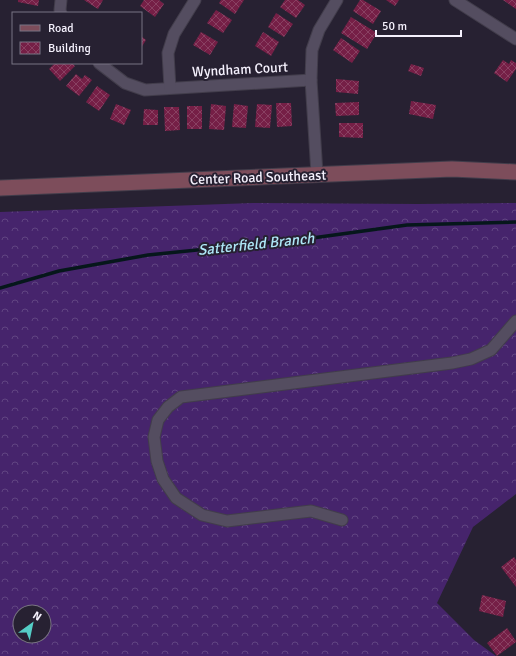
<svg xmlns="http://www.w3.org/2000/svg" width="516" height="656" font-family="Signika,sans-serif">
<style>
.forest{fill:url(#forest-crowns);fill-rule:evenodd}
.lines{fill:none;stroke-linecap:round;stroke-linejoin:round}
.stream{stroke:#06171b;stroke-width:3.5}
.building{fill:url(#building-cross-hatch)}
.street-casing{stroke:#423d4b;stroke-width:13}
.secondary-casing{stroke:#423d4b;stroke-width:17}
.street{stroke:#544d60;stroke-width:11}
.secondary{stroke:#7d4d5b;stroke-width:15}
.labels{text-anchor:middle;stroke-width:4;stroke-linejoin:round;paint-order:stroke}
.street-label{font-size:14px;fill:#f5f1fd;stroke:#272132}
.water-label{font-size:15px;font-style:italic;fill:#aee7f7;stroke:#272132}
</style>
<defs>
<pattern id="forest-crowns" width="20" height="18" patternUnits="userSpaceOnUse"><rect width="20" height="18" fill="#46246c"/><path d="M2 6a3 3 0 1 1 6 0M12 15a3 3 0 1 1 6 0" fill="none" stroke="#614482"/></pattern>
<pattern id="building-cross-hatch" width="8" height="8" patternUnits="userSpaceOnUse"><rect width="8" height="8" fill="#751f46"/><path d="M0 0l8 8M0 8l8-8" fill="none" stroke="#894062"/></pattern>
</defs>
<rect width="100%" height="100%" fill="#272132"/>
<!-- forest -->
<path class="forest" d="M253 203 419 204 516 203V494L473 527 437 603 474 640 496 656H0V212ZM20 612H44V636H20Z"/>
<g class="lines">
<!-- stream -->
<polyline class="stream" points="0,288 59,271 148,255 305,239 407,225 516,222"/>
</g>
<!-- building -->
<g class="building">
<polygon points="18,0 39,0 38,6 18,2"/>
<polygon points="84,0 103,0 98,9"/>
<polygon points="144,0 159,0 164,4 155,17 140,6"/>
<polygon points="221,0 244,0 235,14 219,3"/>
<polygon points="285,0 298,0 305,5 296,18 280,7"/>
<polygon points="360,0 363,0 381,11 373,24 353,11"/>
<polygon points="386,0 399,0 395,6"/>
<polygon points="503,0 516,0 516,9"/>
<polygon points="216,10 232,20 223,33 207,23"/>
<polygon points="276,13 293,24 284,37 268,27"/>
<polygon points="351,17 377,33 367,49 341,33"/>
<polygon points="201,32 218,42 210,55 193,45"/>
<polygon points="263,32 279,42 271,56 255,46"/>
<polygon points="141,36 146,40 141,48"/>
<polygon points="341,38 360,51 352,63 333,50"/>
<polygon points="503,60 509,64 511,60 516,63 516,69 507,82 494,73"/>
<polygon points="55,63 72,63 75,66 60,81 49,69"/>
<polygon points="411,64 424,68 421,76 408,71"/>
<polygon points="76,74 82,79 85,75 92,80 79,96 66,86"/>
<polygon points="336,79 359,81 358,94 336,92"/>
<polygon points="97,86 110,95 99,111 86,102"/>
<polygon points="411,101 436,105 433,119 409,114"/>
<polygon points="359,102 359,115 336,116 335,103"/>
<polygon points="276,103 291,103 292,126 277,127"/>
<polygon points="116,104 131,110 124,125 110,119"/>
<polygon points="211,104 226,106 224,130 209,129"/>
<polygon points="234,104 248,106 246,128 232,127"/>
<polygon points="257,104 272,105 270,128 255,127"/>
<rect x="187" y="106" width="15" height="23"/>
<polygon points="164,107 179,107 180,130 165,131"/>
<polygon points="144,109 158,110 158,125 143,125"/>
<polygon points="339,123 363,123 363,138 339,137"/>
<polygon points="514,557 516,560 516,587 501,567"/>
<polygon points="482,595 506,601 503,617 479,611"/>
<polygon points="507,628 516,641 516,642 497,656 487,643"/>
</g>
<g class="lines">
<defs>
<g id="street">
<polyline points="455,0 516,39"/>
<polyline points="61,13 60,10 61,0"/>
<polyline points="99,63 125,83 145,90 311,80"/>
<polyline points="170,88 168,53 174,34 195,0"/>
<polyline points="317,174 311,80 312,50 319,30 337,0"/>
<polyline points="342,520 311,511 227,521 202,515 176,498 163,479 157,461 154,437 158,420 168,407 181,397 452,363 471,359 491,350 516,321"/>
</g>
<polyline id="secondary" points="0,188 452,169 516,172"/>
</defs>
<!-- street casing -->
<use href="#street" class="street-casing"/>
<!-- secondary casing -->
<use href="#secondary" class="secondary-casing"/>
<!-- street -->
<use href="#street" class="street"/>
<!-- secondary -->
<use href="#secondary" class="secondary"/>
</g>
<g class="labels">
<!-- street labels -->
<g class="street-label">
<text transform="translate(240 69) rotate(-3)" y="5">Wyndham Court</text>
<text transform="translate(258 177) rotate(-2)" y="5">Center Road Southeast</text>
</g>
<!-- water labels -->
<g class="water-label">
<text transform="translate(256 244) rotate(-6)" y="5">Satterfield Branch</text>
</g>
</g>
<!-- legend -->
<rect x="12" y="12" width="130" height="52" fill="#272132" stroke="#797483"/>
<rect x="20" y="25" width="20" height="6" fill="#7d4d5b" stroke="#797483"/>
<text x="48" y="32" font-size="12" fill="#f5f1fd">Road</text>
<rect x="20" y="42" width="20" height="12" fill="url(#building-cross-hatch)" stroke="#797483"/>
<text x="48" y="52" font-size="12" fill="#f5f1fd">Building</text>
<!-- north arrow -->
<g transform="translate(32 624) rotate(33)"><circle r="19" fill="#272132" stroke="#797483"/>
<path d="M0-3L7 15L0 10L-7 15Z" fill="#55cdc6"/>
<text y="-6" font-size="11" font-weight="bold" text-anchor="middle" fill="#f5f1fd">N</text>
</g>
<!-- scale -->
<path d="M376 30v6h85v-6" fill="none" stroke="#f5f1fd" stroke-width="2"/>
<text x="382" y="30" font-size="12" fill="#f5f1fd" stroke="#272132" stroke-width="3" paint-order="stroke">50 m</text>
</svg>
